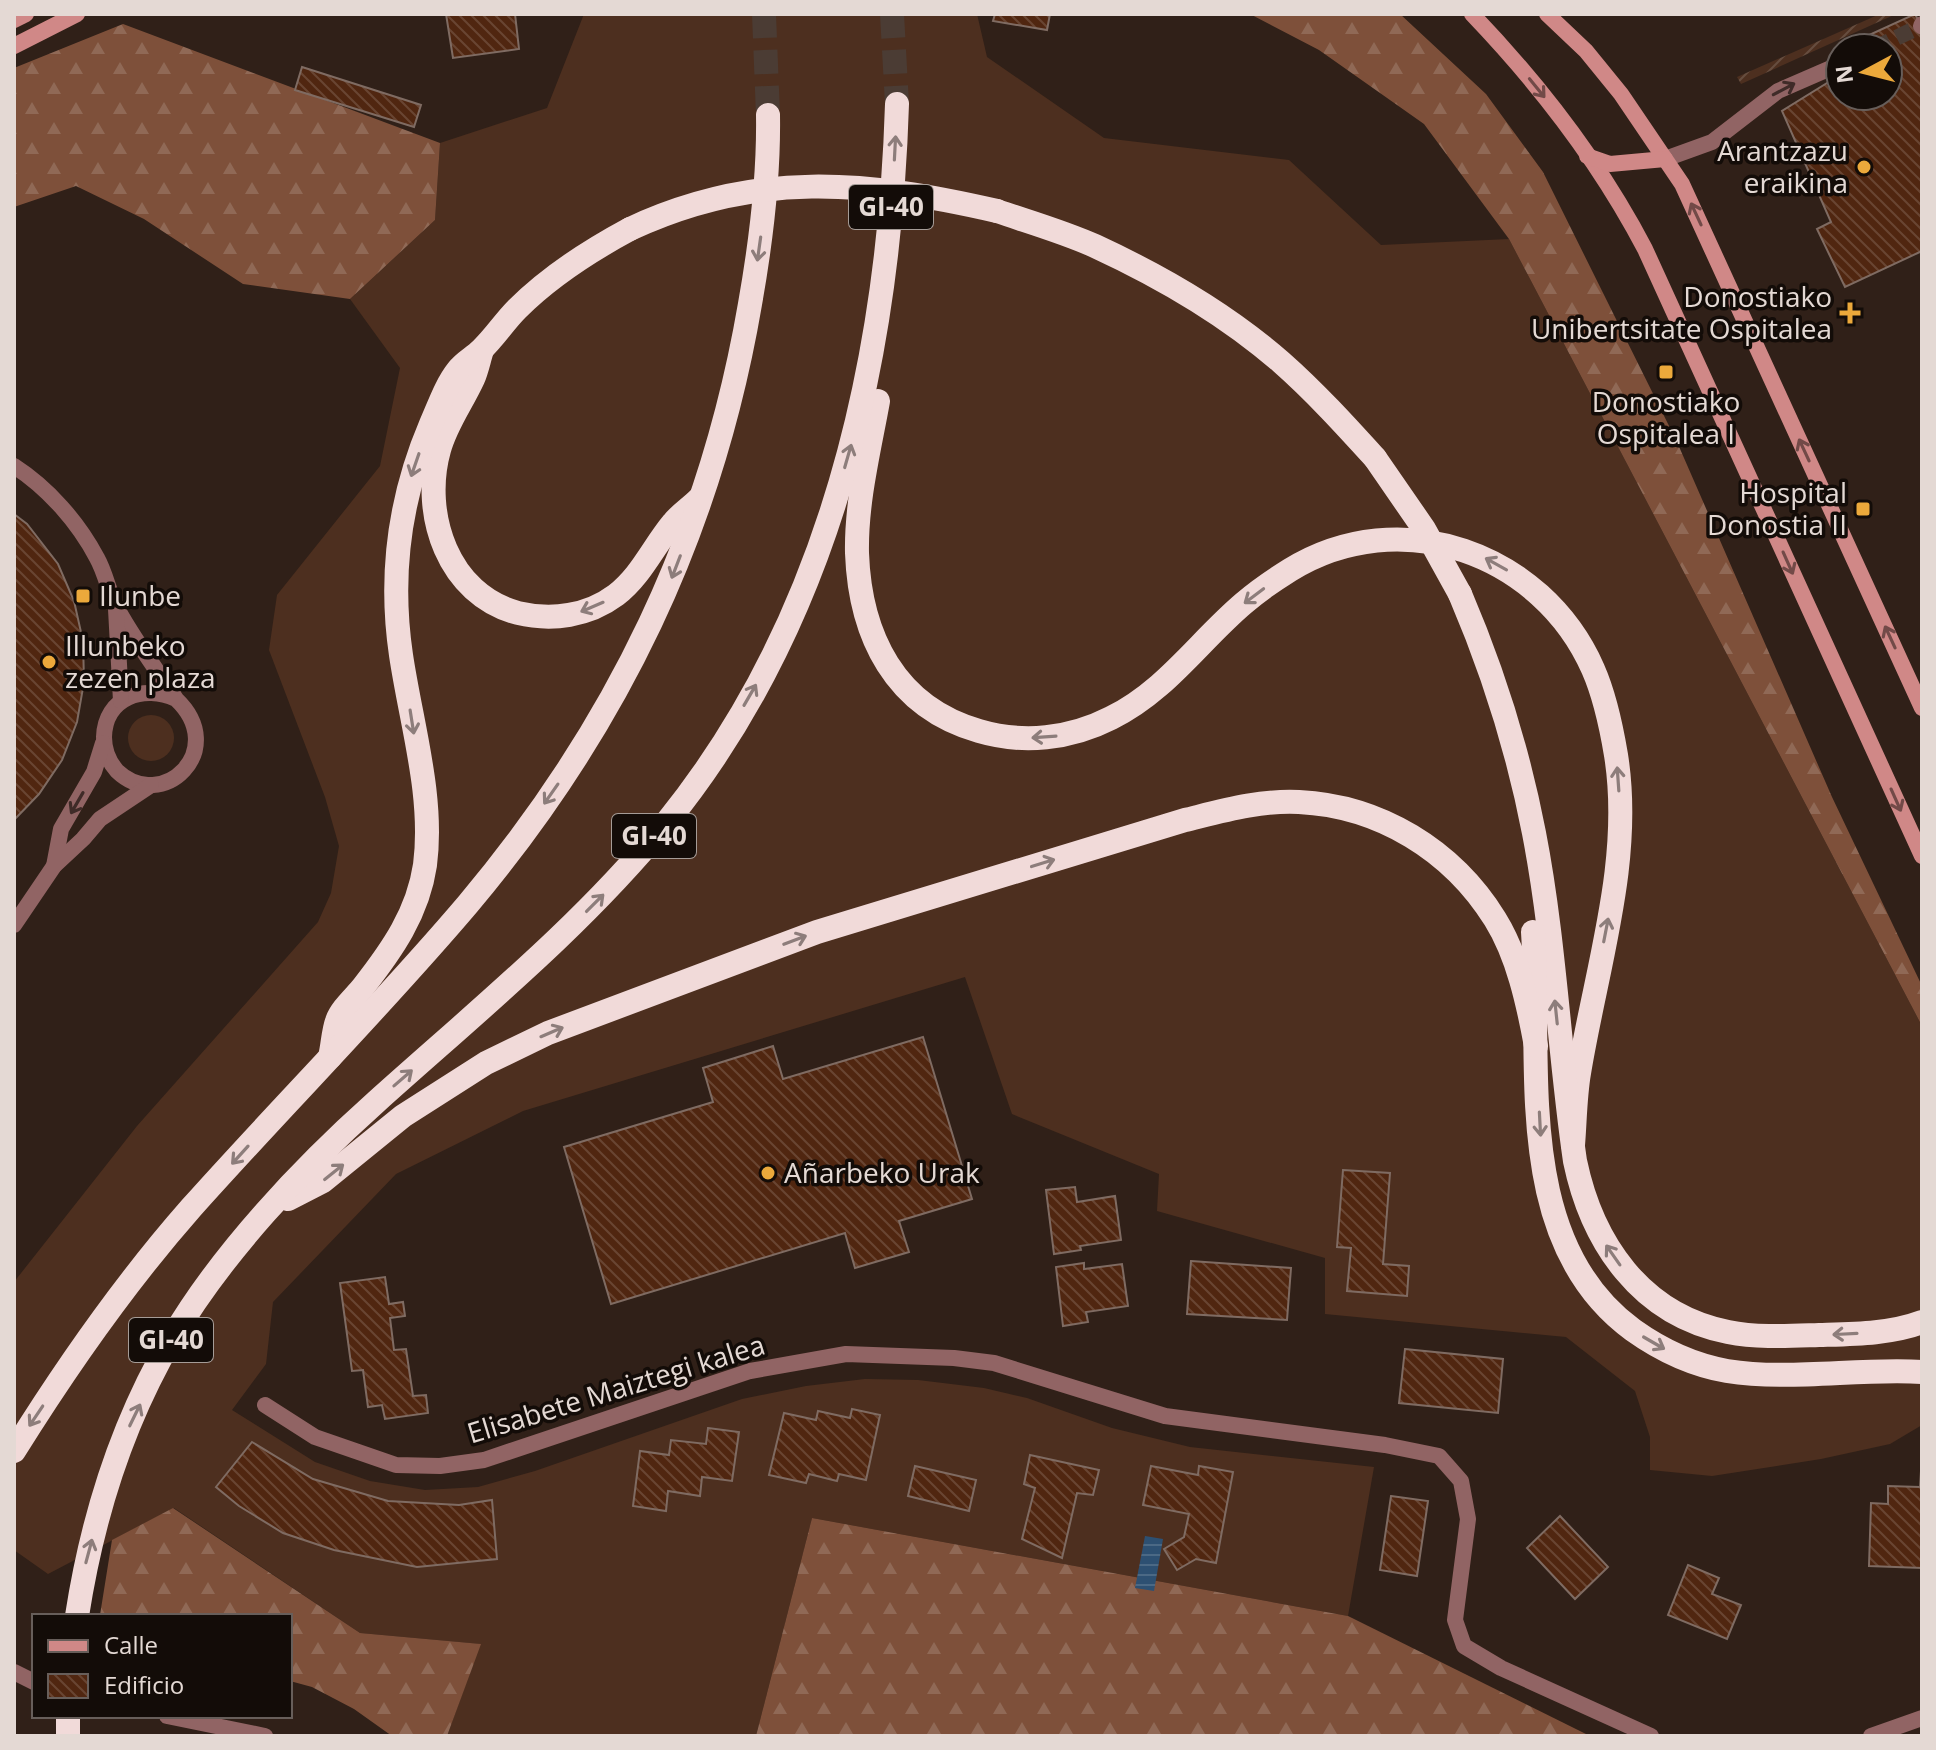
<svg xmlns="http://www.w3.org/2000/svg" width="1936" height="1750" font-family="'Open Sans',sans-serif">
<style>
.grass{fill:#4d2f1f}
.forest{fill:url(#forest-firs)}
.garden{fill:url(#garden-furrows)}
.water{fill:url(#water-rules)}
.building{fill:url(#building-back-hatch);stroke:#7f6b62;stroke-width:2}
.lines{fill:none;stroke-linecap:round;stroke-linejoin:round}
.street-tunnel{stroke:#4b3c34;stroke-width:16;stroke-dasharray:16 8;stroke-linecap:butt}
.highway-tunnel{stroke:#4b3c34;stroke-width:24;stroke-dasharray:24 12;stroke-linecap:butt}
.street{stroke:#916464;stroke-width:16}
.secondary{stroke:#d08887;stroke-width:16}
.highway{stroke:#f1dad9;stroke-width:24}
.highway-bridge{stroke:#f1dad9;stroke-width:24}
.oneway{stroke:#724a48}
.oneway2{stroke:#3f2b28}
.oneway3{stroke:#8d7d7b}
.poi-dot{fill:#eca93b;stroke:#130c08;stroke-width:3}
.labels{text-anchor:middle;stroke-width:7;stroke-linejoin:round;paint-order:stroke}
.shield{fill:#130c08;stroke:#a59c97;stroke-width:2}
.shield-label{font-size:26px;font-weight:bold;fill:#e4d9d4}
.poi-label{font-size:28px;fill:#e4d9d4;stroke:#130c08;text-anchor:end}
.street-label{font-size:28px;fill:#e4d9d4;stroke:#130c08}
</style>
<defs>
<pattern id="forest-firs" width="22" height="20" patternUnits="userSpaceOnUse" patternTransform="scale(2)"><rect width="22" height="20" fill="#7e503a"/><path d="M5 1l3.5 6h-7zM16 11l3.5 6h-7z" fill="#906956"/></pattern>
<pattern id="garden-furrows" width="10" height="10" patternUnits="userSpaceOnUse" patternTransform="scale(2)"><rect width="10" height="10" fill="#4d2f1f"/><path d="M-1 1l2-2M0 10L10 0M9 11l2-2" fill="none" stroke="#664d3f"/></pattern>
<pattern id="water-rules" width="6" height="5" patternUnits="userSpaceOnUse" patternTransform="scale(2)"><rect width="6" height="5" fill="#2d5072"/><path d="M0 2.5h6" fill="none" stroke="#4b6985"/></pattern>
<pattern id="building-back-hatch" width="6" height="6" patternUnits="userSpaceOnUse" patternTransform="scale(2)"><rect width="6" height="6" fill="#502610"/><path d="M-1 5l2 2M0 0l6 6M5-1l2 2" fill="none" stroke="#694532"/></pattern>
</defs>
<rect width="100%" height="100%" fill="#302018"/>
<!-- grass -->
<g class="grass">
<polygon points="584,14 977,14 987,57 1104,138 1289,160 1381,245 1509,239 1922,1026 1922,1425 1890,1444 1821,1459 1712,1476 1650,1470 1650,1437 1635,1391 1566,1337 1325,1314 1325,1258 1157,1211 1159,1174 1012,1114 965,977 523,1111 396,1174 273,1302 266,1364 232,1410 315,1462 370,1481 425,1490 478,1487 535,1471 742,1399 806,1386 865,1379 918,1380 984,1388 1027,1398 1112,1428 1190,1447 1374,1467 1348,1616 812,1518 756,1736 447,1736 480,1644 360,1633 174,1508 48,1574 14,1550 14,1282 137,1126 318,922 331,893 339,846 325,797 269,650 277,595 380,466 400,368 350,299 435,220 440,143 547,108"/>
<circle cx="151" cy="738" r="23"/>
</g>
<!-- forest -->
<g class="forest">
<polygon points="1250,14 1400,14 1486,94 1543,172 1677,442 1832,797 1922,986 1922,1026 1509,239 1424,124 1319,50"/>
<polygon points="123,24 440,143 435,220 350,299 243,284 144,219 76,186 14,207 14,68"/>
<polygon points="173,1508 360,1633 481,1644 447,1736 392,1736 354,1709 312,1687 290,1681 290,1616 100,1615 112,1540"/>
<polygon points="812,1518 1348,1616 1590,1736 756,1736"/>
</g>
<!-- garden -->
<polygon class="garden" points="1880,14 1896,14 1741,84 1737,77"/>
<!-- water -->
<polygon class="water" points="1145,1536 1163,1539 1154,1591 1135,1588"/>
<!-- building -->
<g class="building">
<polygon points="446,14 515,14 519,49 453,58"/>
<polygon points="995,14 1050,14 1047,30 993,21"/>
<polygon points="1915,14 1922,28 1922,251 1845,287 1817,229 1831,222 1782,111 1840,75 1840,96 1888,96 1888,48 1843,47"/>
<polygon points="302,67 421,105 414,127 295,90"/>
<polygon points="14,514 27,524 58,564 74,601 83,641 84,682 77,722 62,760 39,794 14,820"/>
<polygon points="923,1037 972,1199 899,1221 909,1252 855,1268 845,1233 611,1304 564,1147 713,1102 703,1068 773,1046 783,1079"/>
<polygon points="1343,1170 1390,1173 1383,1264 1409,1266 1407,1296 1347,1291 1351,1248 1337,1247"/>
<polygon points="1075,1187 1077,1202 1115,1196 1121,1240 1080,1246 1081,1250 1054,1254 1046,1190"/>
<polygon points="1191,1261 1291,1268 1287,1320 1187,1314"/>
<polygon points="1084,1263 1084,1269 1122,1264 1128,1306 1086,1312 1088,1322 1063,1326 1056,1267"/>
<polygon points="385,1277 389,1304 403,1302 405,1316 390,1318 394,1350 406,1349 413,1396 426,1395 428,1413 385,1419 382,1405 368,1407 363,1370 352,1371 340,1283"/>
<polygon points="1405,1349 1503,1359 1498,1413 1399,1403"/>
<polygon points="852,1409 880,1415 866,1480 839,1474 837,1481 809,1474 806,1483 769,1475 784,1413 816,1420 818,1411 850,1418"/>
<polygon points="708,1428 739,1432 732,1481 702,1477 700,1496 668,1491 666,1511 633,1506 640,1451 669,1455 671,1440 706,1444"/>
<polygon points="252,1442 313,1479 388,1501 459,1505 492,1500 497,1559 417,1567 334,1550 283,1533 239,1506 216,1487"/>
<polygon points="1030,1455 1099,1470 1093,1495 1077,1493 1062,1558 1022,1539 1035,1488 1024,1484"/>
<polygon points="915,1466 976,1480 969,1511 908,1496"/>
<polygon points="1151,1466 1198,1475 1199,1466 1233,1472 1216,1563 1196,1559 1177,1570 1164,1549 1184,1537 1189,1514 1143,1505"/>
<polygon points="1921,1471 1922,1568 1869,1566 1871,1503 1888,1504 1888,1486 1920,1487"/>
<polygon points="1391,1496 1428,1501 1417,1576 1380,1570"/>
<polygon points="1560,1516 1608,1567 1575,1599 1527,1548"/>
<polygon points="1688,1565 1719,1578 1712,1594 1741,1605 1727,1639 1668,1615"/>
</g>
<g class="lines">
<!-- street-tunnel -->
<polyline class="street-tunnel" points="1875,48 1921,26"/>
<!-- highway-tunnel -->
<g class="highway-tunnel">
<polyline points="764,14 768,115"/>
<polyline points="892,14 897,104"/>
</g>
<!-- street -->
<g class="street">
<polyline points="1921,26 1922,24"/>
<polyline points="1665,159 1712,142 1778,91 1840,64"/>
<path d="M14 466C48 488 78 522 97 558 106 574 109 594 118 610 135 641 157 670 176 699 230 750 162 814 117 771 109 762 104 750 104 737 105 697 144 684 176 699"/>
<polyline points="116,609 121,701"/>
<polyline points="54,866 61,829 94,772 103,743"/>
<polyline points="14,925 54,866 83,839 100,819 151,785"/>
<polyline points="265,1405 315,1437 396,1465 440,1466 484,1460 750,1371 846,1354 954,1358 994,1363 1165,1416 1385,1445 1439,1456 1461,1481 1468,1519 1455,1620 1464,1646 1501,1668 1651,1736"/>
<polyline points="14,1672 34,1682"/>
<polyline points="167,1716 265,1736"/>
<polyline points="1871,1736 1922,1718"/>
</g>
<!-- secondary -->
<g class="secondary">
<path d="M1472 14C1539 84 1600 163 1645 249L1922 856"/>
<polyline points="1547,14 1586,51 1621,94 1682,184 1922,708"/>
<polyline points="14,20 26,14"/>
<polyline points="14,46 77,14"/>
<polyline points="1587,156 1610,164 1665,159"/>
</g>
<!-- highway -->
<g class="highway">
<path d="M997 211C1029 222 1064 232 1095 246 1160 276 1227 315 1281 362 1315 392 1345 425 1375 458"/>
<path d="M482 350C479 359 477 370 473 379 462 403 446 424 439 450 421 514 448 595 518 613 552 621 588 616 616 595 641 576 653 547 673 523 680 514 691 507 699 499"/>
<path d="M878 401C869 451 856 502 857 553 860 636 895 707 979 731 1023 744 1070 739 1111 718 1166 691 1199 641 1244 603 1258 591 1274 580 1290 570 1400 502 1542 553 1593 669 1605 696 1611 725 1616 755 1633 861 1596 969 1579 1073 1575 1096 1575 1121 1573 1145"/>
<path d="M1460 594C1493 671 1518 750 1534 833 1555 941 1559 1052 1575 1161 1592 1243 1641 1315 1728 1332 1758 1338 1789 1336 1819 1335 1853 1334 1890 1334 1922 1322"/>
<path d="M1533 932C1542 1064 1511 1241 1633 1330 1661 1350 1693 1365 1727 1371 1791 1381 1858 1368 1922 1372"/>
<path d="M330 1057C333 1045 333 1032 337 1021 341 1009 355 997 363 987 392 950 418 913 425 865 434 796 411 723 401 655 389 574 399 499 431 424 439 406 446 385 458 370 464 362 474 357 481 350 494 338 504 322 517 309 550 276 589 251 630 229"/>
<path d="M288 1199 323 1181 403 1116 486 1063 548 1033 817 932 1185 820C1222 811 1260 800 1299 802 1380 806 1452 850 1495 919 1518 956 1528 1003 1536 1046"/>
<path d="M14 1451C67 1366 125 1283 191 1208 282 1106 379 1009 468 904 617 727 711 532 750 304 761 242 769 178 768 115"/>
<path d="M77 1616C92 1519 122 1423 172 1338 222 1253 302 1168 376 1102 476 1012 580 928 666 823 831 620 889 360 897 104"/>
<polyline points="68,1716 68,1736"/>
</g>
<!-- highway-bridge -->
<g class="highway-bridge">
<path d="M630 229C756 170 866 181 997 211"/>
<polyline points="1375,458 1424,529 1460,594"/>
</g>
</g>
<!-- one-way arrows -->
<defs><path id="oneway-shaft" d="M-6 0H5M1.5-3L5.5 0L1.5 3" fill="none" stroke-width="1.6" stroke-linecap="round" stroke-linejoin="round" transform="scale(2)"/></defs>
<g class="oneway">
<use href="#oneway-shaft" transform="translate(1537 88) rotate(51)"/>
<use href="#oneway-shaft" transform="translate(1696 214) rotate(-115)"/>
<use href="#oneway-shaft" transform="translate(1804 450) rotate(-115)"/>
<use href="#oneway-shaft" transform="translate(1788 563) rotate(66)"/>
<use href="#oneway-shaft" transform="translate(1890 637) rotate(-115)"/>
<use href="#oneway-shaft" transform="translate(1896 800) rotate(66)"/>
</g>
<g class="oneway2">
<use href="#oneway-shaft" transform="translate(1784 89) rotate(-28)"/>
<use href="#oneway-shaft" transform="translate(77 803) rotate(120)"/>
</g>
<g class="oneway3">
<use href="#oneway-shaft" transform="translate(895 148) rotate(-87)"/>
<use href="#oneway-shaft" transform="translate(759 249) rotate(98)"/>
<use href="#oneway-shaft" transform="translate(848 456) rotate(-74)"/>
<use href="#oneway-shaft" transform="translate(415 465) rotate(109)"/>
<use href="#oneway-shaft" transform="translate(1496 564) rotate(-151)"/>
<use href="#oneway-shaft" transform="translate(676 567) rotate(111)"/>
<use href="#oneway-shaft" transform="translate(1254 596) rotate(143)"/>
<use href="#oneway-shaft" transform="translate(592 607) rotate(157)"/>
<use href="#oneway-shaft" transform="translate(750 695) rotate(-60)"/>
<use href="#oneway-shaft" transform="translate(412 722) rotate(81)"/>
<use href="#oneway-shaft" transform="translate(1044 737) rotate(176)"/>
<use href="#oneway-shaft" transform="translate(1618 779) rotate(-94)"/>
<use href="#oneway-shaft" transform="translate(551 794) rotate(125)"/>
<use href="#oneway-shaft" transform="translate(1043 863) rotate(-17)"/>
<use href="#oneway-shaft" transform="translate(595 903) rotate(-45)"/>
<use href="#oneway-shaft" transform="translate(1606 930) rotate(-79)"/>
<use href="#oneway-shaft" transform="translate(795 940) rotate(-21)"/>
<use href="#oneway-shaft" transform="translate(1556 1012) rotate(-96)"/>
<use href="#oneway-shaft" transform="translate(552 1032) rotate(-23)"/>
<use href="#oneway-shaft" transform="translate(403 1078) rotate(-41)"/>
<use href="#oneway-shaft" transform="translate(1540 1124) rotate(87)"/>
<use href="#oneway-shaft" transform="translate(240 1155) rotate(132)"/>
<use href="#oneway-shaft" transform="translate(334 1172) rotate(-39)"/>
<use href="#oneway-shaft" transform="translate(1613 1255) rotate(-125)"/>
<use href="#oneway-shaft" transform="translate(1845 1334) rotate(177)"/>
<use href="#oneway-shaft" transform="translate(1654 1343) rotate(30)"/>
<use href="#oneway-shaft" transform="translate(135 1415) rotate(-64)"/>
<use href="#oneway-shaft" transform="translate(36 1416) rotate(124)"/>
<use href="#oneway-shaft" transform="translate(89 1551) rotate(-75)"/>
</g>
<!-- markers -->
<g class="poi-dot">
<circle cx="1864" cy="167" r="8"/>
<path d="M1846 301h8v8h8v8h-8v8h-8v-8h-8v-8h8z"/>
<rect x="1658" y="364" width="16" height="16" rx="4"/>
<rect x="1855" y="501" width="16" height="16" rx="4"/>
<rect x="75" y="588" width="16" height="16" rx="4"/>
<circle cx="49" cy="662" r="8"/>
<circle cx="768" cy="1173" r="8"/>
</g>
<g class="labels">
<!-- shield labels -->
<g class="shield">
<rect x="849" y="185" width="84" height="44" rx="6"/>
<rect x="612" y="814" width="84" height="44" rx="6"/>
<rect x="129" y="1318" width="84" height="44" rx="6"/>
</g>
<g class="shield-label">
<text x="891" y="216">GI-40</text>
<text x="654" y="845">GI-40</text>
<text x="171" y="1349">GI-40</text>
</g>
<!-- poi labels -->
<g class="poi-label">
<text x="1848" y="161">Arantzazu<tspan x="1848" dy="32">eraikina</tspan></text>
<text x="1832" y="307">Donostiako<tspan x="1832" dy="32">Unibertsitate Ospitalea</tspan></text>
<text x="1666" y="412" text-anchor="middle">Donostiako<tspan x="1666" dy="32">Ospitalea I</tspan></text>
<text x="1847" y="503">Hospital<tspan x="1847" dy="32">Donostia II</tspan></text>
<text x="99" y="606" text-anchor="start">Ilunbe</text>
<text x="65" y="656" text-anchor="start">Illunbeko<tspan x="65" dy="32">zezen plaza</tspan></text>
<text x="784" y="1183" text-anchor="start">Añarbeko Urak</text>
</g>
<!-- street labels -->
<g class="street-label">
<text transform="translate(616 1389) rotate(-17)" y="10">Elisabete Maiztegi kalea</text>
</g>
</g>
<!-- border -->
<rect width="1936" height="1750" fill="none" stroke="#e4d9d4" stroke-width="32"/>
<!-- legend -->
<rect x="32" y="1614" width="260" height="104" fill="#130c08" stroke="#675e5a" stroke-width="2"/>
<rect x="48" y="1640" width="40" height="12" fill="#d08887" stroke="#675e5a" stroke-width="2"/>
<text x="104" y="1654" font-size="24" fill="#e4d9d4">Calle</text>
<rect x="48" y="1674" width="40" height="24" fill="url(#building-back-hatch)" stroke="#675e5a" stroke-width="2"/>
<text x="104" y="1694" font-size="24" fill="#e4d9d4">Edificio</text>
<!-- north arrow -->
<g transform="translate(1864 72) rotate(263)"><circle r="38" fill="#130c08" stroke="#675e5a" stroke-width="2"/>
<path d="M0-6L14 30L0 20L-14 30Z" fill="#eca93b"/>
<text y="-12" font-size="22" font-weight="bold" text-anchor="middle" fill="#e4d9d4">N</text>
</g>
</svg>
